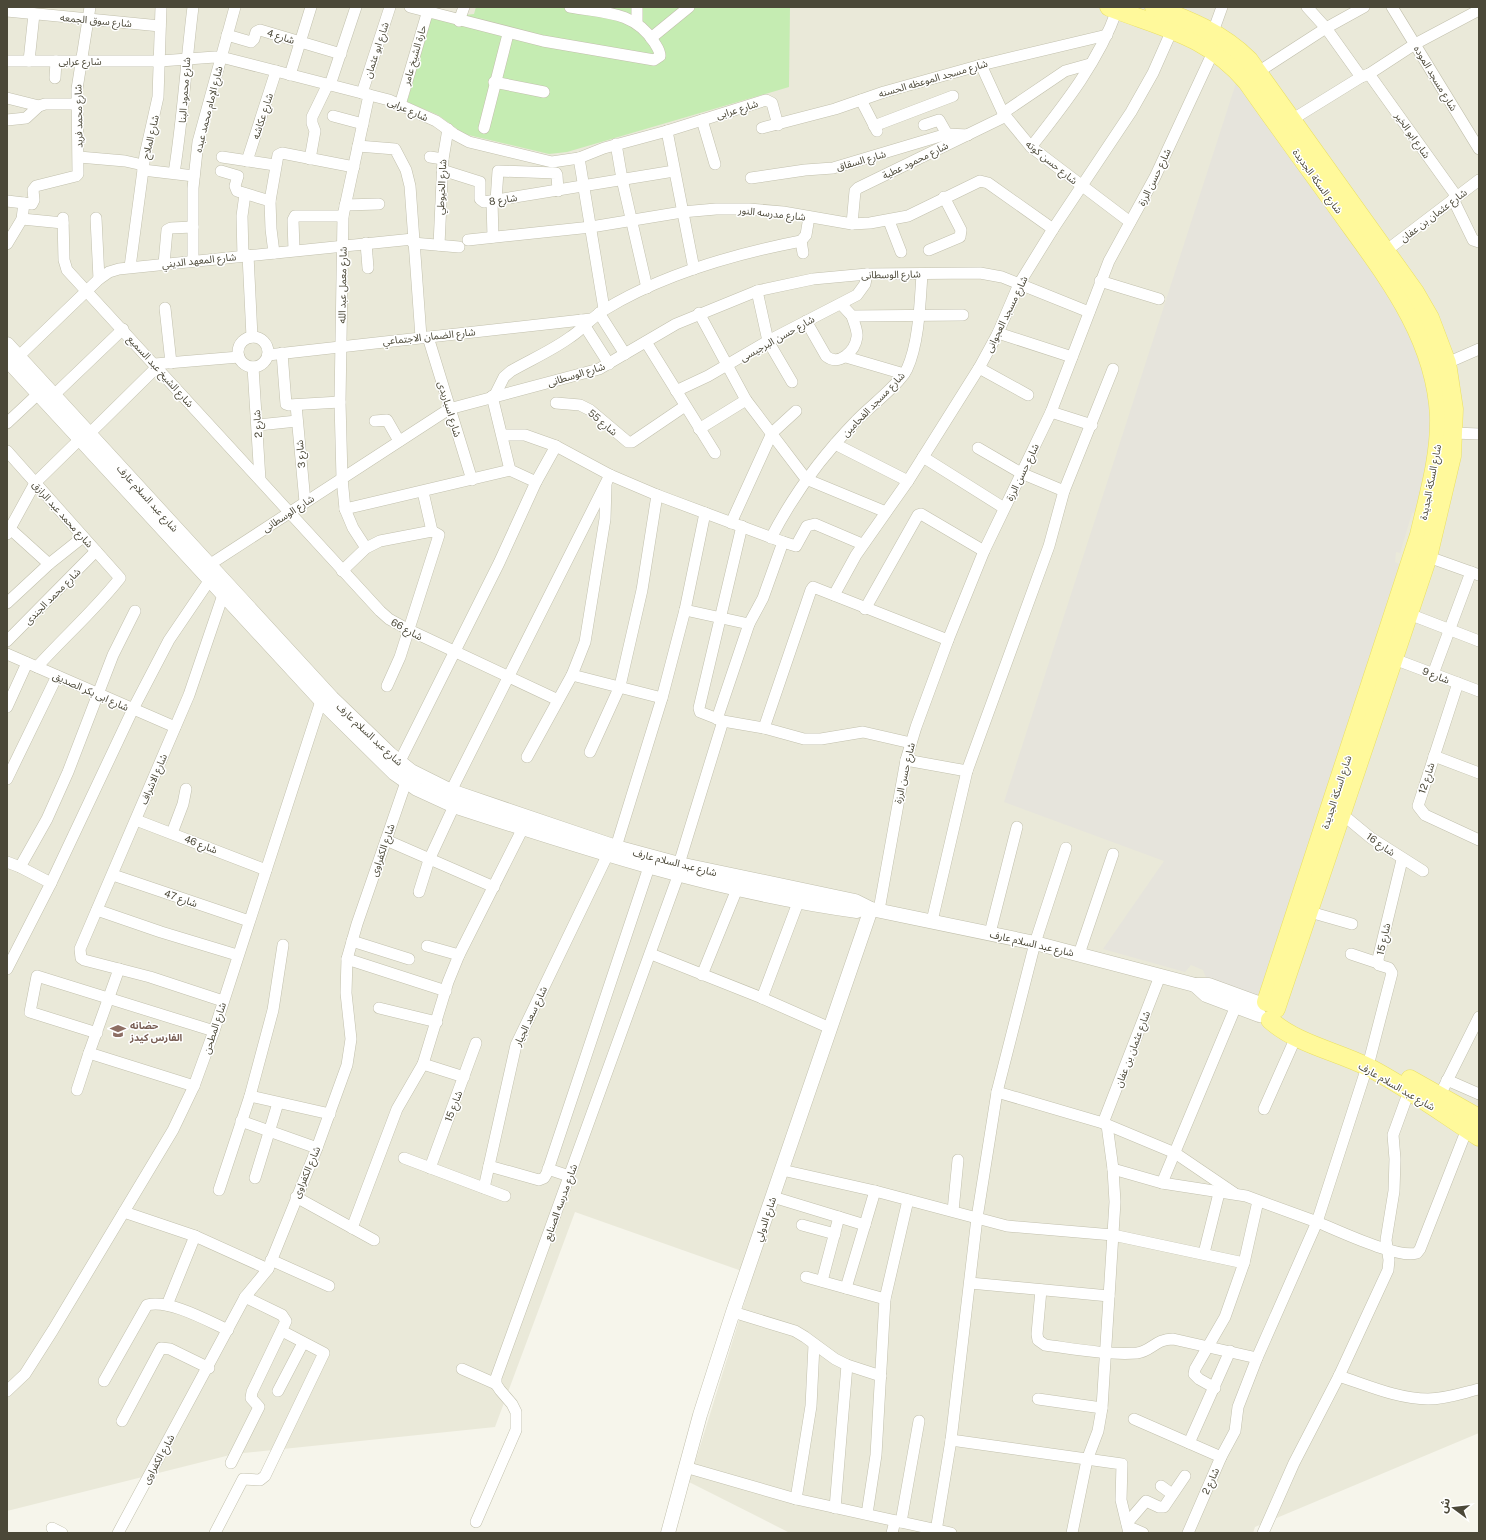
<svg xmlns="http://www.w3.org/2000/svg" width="1486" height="1540" font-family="'Public Sans','Noto Sans Arabic',sans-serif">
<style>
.residential{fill:#eae9d9}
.industrial{fill:#e6e4dc}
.green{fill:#c5ecb2}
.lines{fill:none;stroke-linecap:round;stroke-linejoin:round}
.minor-casing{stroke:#c2c0ad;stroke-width:12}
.tertiary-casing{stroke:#c2c0ad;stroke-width:15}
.primary-casing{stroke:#eae065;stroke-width:19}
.minor{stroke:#fff;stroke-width:11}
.tertiary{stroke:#fff;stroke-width:14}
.primary{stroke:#fff99b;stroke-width:18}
.labels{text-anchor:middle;stroke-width:3;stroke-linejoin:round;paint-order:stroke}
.street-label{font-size:10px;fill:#4b4838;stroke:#fff}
.education-label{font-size:10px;font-weight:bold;fill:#785e54;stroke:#fff;text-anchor:start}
</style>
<rect width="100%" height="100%" fill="#f6f5eb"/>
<!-- residential -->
<polygon class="residential" points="7,7 1479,7 1479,1433 1255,1527 1253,1533 790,1533 689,1482 753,1275 575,1212 495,1427 234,1454 7,1511"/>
<!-- industrial -->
<polygon class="industrial" points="1236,83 1367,257 1407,328 1427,377 1432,413 1432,449 1420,511 1412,513 1400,553 1396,552 1395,562 1401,565 1266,987 1256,999 1206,978 1203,970 1191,965 1185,972 1103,949 1164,861 1004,802"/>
<!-- green -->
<polygon class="green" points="476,7 790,7 789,87 567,152 549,154 464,134 438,115 407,102 431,19 474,14"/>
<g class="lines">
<defs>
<g id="minor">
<path d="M410 7 543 41 654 60 660 56C660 50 657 47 654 42 634 11 604 13 570 7"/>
<polyline points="1307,7 1326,28 1361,77"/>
<polyline points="1392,7 1479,149"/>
<polyline points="7,11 160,26"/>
<polyline points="459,21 464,7"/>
<polyline points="637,22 637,7"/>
<polyline points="1213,32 1222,7"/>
<polyline points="227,35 251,42 254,39 256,32 260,30 341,54"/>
<polyline points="651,38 689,7"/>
<polyline points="7,61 160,61 215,57 225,58 389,100 436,121 454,134 469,142 552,162 579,158 604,148 667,131 766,100 772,103 778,125"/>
<polyline points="29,61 34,14"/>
<polyline points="981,65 1003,113 1031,147 1130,222"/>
<polyline points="1258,72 1326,28 1364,7"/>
<polyline points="1369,74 1457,197"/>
<polyline points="290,75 311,7"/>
<polyline points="55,78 56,61"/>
<polyline points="494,82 544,92"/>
<polyline points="330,85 356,7"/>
<polyline points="362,93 390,7"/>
<polyline points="7,98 39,106"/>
<polyline points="861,100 877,131"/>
<polyline points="400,105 426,17 431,7"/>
<polyline points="1003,113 1065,71 1090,64"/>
<polyline points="333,116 363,124"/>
<polyline points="1293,119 1361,77 1369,74 1415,44 1479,10"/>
<polyline points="7,120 26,118 39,106 45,104 77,104"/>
<polyline points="702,120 715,164"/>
<polyline points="924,125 939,120 947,134"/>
<polyline points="874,126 953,96"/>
<polyline points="484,128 508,34"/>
<polyline points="762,128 835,109 884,92 981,65 1107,35"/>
<polyline points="667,131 694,269"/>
<polyline points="616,144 622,179 647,288"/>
<polyline points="358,146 395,149 406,170 410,186 421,337"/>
<path d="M1031 147C1064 105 1099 61 1117 10"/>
<polyline points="79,157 125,161 143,165"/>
<polyline points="222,157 275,165"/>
<polyline points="430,157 443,159"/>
<polyline points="579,158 604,309"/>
<polyline points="310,159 315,131 312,123 312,117 328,84"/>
<polyline points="247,161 276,71"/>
<polyline points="143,170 194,176"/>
<polyline points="442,170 480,182 480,199 484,202 674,171"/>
<polyline points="221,171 238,176 235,186 237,191 270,201"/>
<path d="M174 173C183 118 186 62 193 7"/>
<polyline points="751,178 805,170 833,168 947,134 968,135"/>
<polyline points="1453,199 1473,240 1479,242"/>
<polyline points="7,201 32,204 34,200 33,190 36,186 76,176 78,174 77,89 90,7"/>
<polyline points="492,201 493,237"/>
<polyline points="496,201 498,171 556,173 557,175 558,191"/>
<polyline points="345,205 379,204"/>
<polyline points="63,218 64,260 67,270 380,611 389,619 409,630 558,700"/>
<polyline points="96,218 99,279"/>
<polyline points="22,219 63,223"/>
<polyline points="889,221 901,252"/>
<polyline points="852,224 855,191 858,188 1006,116"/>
<polyline points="468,240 591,227 682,212 716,209 749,209 783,212 852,224 870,223 908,216 980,181 988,183 1053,229"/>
<polyline points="801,241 803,253"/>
<polyline points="366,243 368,268"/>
<polyline points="413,243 459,247"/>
<polyline points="7,244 22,219 24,203"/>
<polyline points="439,245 443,159 448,129"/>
<polyline points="294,250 293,220 295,216 343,216"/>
<polyline points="929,250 960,237 961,230 944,197"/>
<polyline points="1387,250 1479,180"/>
<polyline points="274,253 271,229 270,201 278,155 282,153 354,167"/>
<polyline points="248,255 252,337"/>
<polyline points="243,256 242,216 245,194"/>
<polyline points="193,261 193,188 198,142 235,7"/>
<polyline points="164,264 167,230 171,228 193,227"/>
<polyline points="130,267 145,155 158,97 161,7"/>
<polyline points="1100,281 1159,299"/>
<polyline points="757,291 768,341 792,382"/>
<polyline points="841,304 852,316 963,315"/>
<polyline points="165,308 171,363"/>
<polyline points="599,313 625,354"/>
<polyline points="699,313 746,400 806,479 886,512"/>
<polyline points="581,320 609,364"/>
<path d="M806 321 826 356C839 367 855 351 857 337 858 331 854 323 852 316"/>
<polyline points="998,333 1072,357"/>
<polyline points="428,337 472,480"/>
<circle cx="253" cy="352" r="15"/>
<polyline points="646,342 715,453"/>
<polyline points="282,353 286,404 289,405 340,402"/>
<polyline points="268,355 591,319"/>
<polyline points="19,356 99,279 109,272 119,269 413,239"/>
<polyline points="846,357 904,374"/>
<polyline points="1447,363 1479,349"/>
<polyline points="155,364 239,357"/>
<polyline points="253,367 260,480"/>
<polyline points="979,368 1028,395"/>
<polyline points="676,391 708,376 768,341 857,295 865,284 867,274"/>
<polyline points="54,395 123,329"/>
<path d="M495 395 504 377 511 371C530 360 551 351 569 338 582 330 591 318 604 310 663 274 734 254 801 241L806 235 809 217"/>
<polyline points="492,396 510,470"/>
<polyline points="556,403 580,405 590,410 628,442 632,442 685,406"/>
<polyline points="296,405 305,502"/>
<polyline points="1051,412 1092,425"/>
<polyline points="375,421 387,420 399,441"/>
<polyline points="7,423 38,394"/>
<polyline points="258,425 297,421"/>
<polyline points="699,429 746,400"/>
<polyline points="1454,433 1479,434"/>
<polyline points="89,434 157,367"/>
<polyline points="502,435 525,435 556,446"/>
<polyline points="835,444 908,481"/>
<polyline points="978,448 1021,473 1064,491"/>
<path d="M7 451 120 578C95 610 64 637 37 667"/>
<polyline points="923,457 1004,508"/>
<polyline points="423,492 432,531"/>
<polyline points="345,509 510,470 536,482"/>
<polyline points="731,523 772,433 796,411"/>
<polyline points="7,526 49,564"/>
<polyline points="742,526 699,708 700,712 723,721 764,728 804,739 821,739 863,732 911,743"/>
<polyline points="7,534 35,483 80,439"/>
<path d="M771 538C793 495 822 456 856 421 869 407 899 385 907 369 919 343 920 303 922 274"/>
<polyline points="783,542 796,546 807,526 815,524 862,544"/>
<polyline points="366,548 353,528 345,509 342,478 340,402 343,216 369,95"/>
<polyline points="1423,555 1479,575"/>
<polyline points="209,565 449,409 599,369 676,324 757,291 813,279 867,274 980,273 1002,277 1089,312"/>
<polyline points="342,571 366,548 380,541 432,531 439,535 400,657 387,686"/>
<polyline points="223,595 189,695 80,949 81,958 84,960 150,977 223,1001"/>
<polyline points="834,595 856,555 908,481 979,368 998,333 1019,284 1053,229 1131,112 1153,73 1172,30"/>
<polyline points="7,603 49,564 83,537"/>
<polyline points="865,609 918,515 921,514 984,551"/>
<polyline points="685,610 749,624"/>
<polyline points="1409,614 1479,641"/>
<polyline points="7,641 96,551"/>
<polyline points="7,654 175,727"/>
<polyline points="1394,659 1479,691"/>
<polyline points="1433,674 1471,572"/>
<polyline points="572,675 662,698"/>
<polyline points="1458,683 1418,806 1425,815 1479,840"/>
<polyline points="7,707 27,663"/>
<polyline points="764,728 811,590 813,587 948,640"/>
<polyline points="590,752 620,686 642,590 657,495"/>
<polyline points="1434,756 1479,773"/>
<polyline points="527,757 572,675 585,642 605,519 606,485"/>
<polyline points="906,760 967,771"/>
<polyline points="399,763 499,563 536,482 556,446 610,475 657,495 783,542 763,598 749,624 717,719"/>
<polyline points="7,779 57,676"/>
<polyline points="451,791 610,475"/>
<polyline points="1342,814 1371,838 1423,871"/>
<polyline points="136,820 266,870"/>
<polyline points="172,833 183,804 186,789"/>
<polyline points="386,840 494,887"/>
<polyline points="616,847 662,698 685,610 705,513"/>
<polyline points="7,862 20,867 51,883"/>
<polyline points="679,864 723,721"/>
<polyline points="20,867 47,819 68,772 113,655 135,611"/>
<polyline points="113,875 249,921"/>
<polyline points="419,892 429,860 454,806"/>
<polyline points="97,910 161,932 237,955"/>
<polyline points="879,910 906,760 916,727 948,640 984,551 1051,412 1109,261 1155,177 1214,50"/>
<polyline points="1310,912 1352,924"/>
<polyline points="932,921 967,771 1049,546 1064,491 1113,369"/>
<polyline points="990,933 1017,827"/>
<polyline points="352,941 409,959"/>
<polyline points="427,946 459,955"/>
<polyline points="651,954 762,998 830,1028"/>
<polyline points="1079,954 1113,854"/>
<polyline points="1351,954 1378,963"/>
<polyline points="347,959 446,991"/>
<polyline points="7,969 51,883 133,709 169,640 209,581"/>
<polyline points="702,975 737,889"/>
<polyline points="762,998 799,900"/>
<polyline points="379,1008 437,1022"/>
<polyline points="97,1033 30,1012 37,976 214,1031"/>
<polyline points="89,1053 194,1086"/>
<polyline points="1370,1058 1392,973 1389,968 1379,965 1378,959 1402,860"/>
<polyline points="423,1064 464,1077"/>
<polyline points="1447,1080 1479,1094"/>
<polyline points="77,1090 89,1053 119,969"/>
<polyline points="997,1092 1103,1123 1175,1153 1234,1193"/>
<polyline points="1440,1095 1479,1017"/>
<polyline points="250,1096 330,1114"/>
<polyline points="1264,1109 1296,1037"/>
<polyline points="241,1121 317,1148"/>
<polyline points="1103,1123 1160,976"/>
<polyline points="404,1158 505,1196"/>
<polyline points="489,1166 539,1180 544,1178 547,1173 649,867"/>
<polyline points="430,1168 476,1043"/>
<polyline points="548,1169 569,1176"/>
<polyline points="1113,1169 1162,1183 1246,1196 1317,1222 1367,1067"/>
<polyline points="782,1170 875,1191 1007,1226 1113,1235 1244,1263"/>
<polyline points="255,1178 278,1103"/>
<polyline points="1162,1183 1236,1006"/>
<polyline points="484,1188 516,1045 607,856"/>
<polyline points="219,1190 250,1096 273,1010 283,945"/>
<polyline points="296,1197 374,1240"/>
<polyline points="773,1197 865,1225"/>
<polyline points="953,1211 958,1160"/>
<polyline points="124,1212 195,1236"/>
<polyline points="802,1225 835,1234"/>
<polyline points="352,1228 397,1109 423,1064 448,982 459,955 523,828"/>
<polyline points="1204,1253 1219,1193"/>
<polyline points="271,1260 329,1286"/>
<polyline points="806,1277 885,1299"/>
<polyline points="822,1281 839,1217"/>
<polyline points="970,1283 1109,1296"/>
<polyline points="846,1288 875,1191"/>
<path d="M1041 1290 1037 1334 1038 1340 1045 1345C1075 1349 1107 1355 1137 1353 1152 1351 1155 1339 1173 1339L1257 1358"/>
<polyline points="167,1305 195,1236 268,1269"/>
<polyline points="733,1312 795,1331 805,1337 835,1359 847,1365 881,1376"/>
<polyline points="462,1369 496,1384"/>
<path d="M1339 1376C1367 1385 1398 1399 1428 1399 1446 1399 1462 1393 1479 1389"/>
<path d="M104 1381 147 1305C169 1299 208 1321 228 1330"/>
<polyline points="1215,1388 1199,1379 1194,1374 1195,1369 1225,1317 1244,1263 1258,1201"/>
<polyline points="7,1391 25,1374 53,1330 173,1130 194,1086 214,1031 321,701"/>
<polyline points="278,1391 303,1343"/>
<polyline points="1038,1399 1102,1408"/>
<polyline points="1134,1419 1221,1457"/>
<polyline points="122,1421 161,1348 170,1349 209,1368"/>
<polyline points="951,1440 1122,1464 1121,1500 1129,1533"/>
<polyline points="1189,1443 1230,1351"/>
<polyline points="231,1463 259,1407 251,1398 252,1392 286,1321 282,1315 245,1297"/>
<polyline points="685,1467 796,1499 951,1533"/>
<polyline points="1161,1486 1172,1494"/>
<polyline points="796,1499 811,1406 814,1345"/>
<polyline points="835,1508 847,1365"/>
<polyline points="867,1514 876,1455 885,1299 908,1200"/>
<polyline points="476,1522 516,1430 516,1412 512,1404 500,1390 496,1384 496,1378 678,876"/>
<polyline points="901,1522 919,1421"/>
<polyline points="1127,1523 1146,1501 1159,1507 1164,1507 1185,1476"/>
<polyline points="1129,1527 1143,1533"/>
<polyline points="52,1528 62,1533"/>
<polyline points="936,1531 951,1440 977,1218 997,1092 1035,943 1066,848"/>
<polyline points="118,1533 245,1297 268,1269 317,1148 347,1065 351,1039 346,993 347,959 357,924 406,782"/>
<polyline points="215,1533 243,1479 260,1480 265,1476 324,1353 282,1331"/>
<polyline points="892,1533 895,1521"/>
<polyline points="1072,1533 1087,1460 1098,1431 1102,1408 1115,1202 1113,1169 1107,1125"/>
<path d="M1188 1533 1221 1457 1235 1431 1238 1407 1257 1358 1317 1222C1337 1230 1397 1259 1417 1253L1420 1249 1467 1129"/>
<polyline points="1263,1533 1294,1463 1339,1376 1388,1270 1389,1260 1386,1240 1394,1191 1395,1159 1393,1135 1409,1091"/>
</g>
<g id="tertiary">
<polyline points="7,344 332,698 390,754 411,771 451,791 616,847 679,864 855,901 871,909 1035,943 1195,985 1209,985 1261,1004"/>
<path d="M7 360 325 705 394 773 417 789 454 806C586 849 718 892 857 911"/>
<polyline points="1195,985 1206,995 1259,1015"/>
<polyline points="668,1533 700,1415 733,1312 871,909"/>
</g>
<g id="primary">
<path d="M1109 7C1163 28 1207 35 1247 82 1277 125 1308 167 1339 210 1384 273 1435 335 1439 416 1440 457 1428 496 1419 535L1266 1002"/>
<path d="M1154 7C1189 20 1222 33 1249 60L1415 292 1430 318 1447 363 1454 409 1452 456 1428 557 1276 1009"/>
<path d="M1270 1020C1297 1044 1336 1051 1368 1067 1407 1087 1442 1113 1479 1137"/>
<polyline points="1410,1079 1479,1118"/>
</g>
</defs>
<!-- minor casing -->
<use href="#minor" class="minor-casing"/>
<!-- tertiary casing -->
<use href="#tertiary" class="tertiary-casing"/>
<!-- primary casing -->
<use href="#primary" class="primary-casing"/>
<!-- minor -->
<use href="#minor" class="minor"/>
<!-- tertiary -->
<use href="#tertiary" class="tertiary"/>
<!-- primary -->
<use href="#primary" class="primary"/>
</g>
<!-- icons -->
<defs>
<symbol id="school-bare" viewBox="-9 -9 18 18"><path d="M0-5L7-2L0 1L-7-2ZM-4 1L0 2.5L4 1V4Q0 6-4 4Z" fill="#8d6e63" stroke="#fff" stroke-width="2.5" paint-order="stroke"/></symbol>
</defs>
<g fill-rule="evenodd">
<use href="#school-bare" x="107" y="1020" width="22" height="22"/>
</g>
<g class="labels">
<!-- street labels -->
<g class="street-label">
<text transform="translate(96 20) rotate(5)" y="4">شارع سوق الجمعه</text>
<text transform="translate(281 36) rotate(17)" y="4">شارع 4</text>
<text transform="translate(376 50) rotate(-72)" y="4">شارع ابو عثمان</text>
<text transform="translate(414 55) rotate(-74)" y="4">حارة الشيخ عامر</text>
<text x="80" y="65">شارع عرابى</text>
<text transform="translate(933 78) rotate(-16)" y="4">شارع مسجد الموعظه الحسنه</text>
<text transform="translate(1436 78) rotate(59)" y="4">شارع مسجد الموده</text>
<text transform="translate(184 90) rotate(-86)" y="4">شارع محمود البنا</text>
<text transform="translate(208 109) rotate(-76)" y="4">شارع الإمام محمد عبده</text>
<text transform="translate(408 109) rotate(24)" y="4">شارع عرابى</text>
<text transform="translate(737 109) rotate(-17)" y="4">شارع عرابى</text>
<text transform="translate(78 116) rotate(-91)" y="4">شارع محمد فريد</text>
<text transform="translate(262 116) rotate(-72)" y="4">شارع عكاشه</text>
<text transform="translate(1413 135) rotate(55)" y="4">شارع ابو الخير</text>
<text transform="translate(150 137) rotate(-77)" y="4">شارع الملاح</text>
<text transform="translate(861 160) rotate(-16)" y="4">شارع السقاق</text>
<text transform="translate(915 160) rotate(-26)" y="4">شارع محمود عطية</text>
<text transform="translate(1052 162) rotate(39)" y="4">شارع حسن كوته</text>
<text transform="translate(1154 177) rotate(-64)" y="4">شارع حسن الرزة</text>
<text transform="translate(1318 181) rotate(54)" y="4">شارع السكة الجديدة</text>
<text transform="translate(441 187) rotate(-87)" y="4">شارع الخيوطي</text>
<text transform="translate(503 199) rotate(-9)" y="4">شارع 8</text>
<text transform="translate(772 213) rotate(6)" y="4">شارع مدرسه النور</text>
<text transform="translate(1433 215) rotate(-37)" y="4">شارع عثمان بن عفان</text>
<text transform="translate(199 260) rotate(-6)" y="4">شارع المعهد الديني</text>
<text transform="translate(891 274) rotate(-1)" y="4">شارع الوسطانى</text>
<text transform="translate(342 285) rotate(-89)" y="4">شارع معمل عبد الله</text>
<text transform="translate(1006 314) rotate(-64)" y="4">شارع مسجد العجوانى</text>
<text transform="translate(429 336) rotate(-6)" y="4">شارع الضمان الاجتماعي</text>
<text transform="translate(777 338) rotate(-29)" y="4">شارع حسن البرجيسى</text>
<text transform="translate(161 371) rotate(48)" y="4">شارع الشيخ عبد السميع</text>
<text transform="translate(576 374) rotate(-17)" y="4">شارع الوسطانى</text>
<text transform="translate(873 404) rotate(-46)" y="4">شارع مسجد الفحامين</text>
<text transform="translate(450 409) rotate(73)" y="4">شارع اسباريدى</text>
<text transform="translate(603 422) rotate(40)" y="4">شارع 55</text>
<text transform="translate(257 424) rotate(-94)" y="4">شارع 2</text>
<text transform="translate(300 454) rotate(-95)" y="4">شارع 3</text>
<text transform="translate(1022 472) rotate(-64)" y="4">شارع حسن الرزة</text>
<text transform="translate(1430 482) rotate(-79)" y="4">شارع السكة الجديدة</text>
<text transform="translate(148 498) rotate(48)" y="4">شارع عبد السلام عارف</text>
<text transform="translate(288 513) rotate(-33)" y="4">شارع الوسطانى</text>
<text transform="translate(63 514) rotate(48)" y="4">شارع محمد عبد الرازق</text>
<text transform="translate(52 596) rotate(-45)" y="4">شارع محمد الجندى</text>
<text transform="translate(407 629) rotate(28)" y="4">شارع 66</text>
<text transform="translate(1436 675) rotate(21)" y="4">شارع 9</text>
<text transform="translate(91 691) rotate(24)" y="4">شارع ابى بكر الصديق</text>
<text transform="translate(370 734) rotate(43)" y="4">شارع عبد السلام عارف</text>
<text transform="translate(904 773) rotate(-77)" y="4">شارع حسن الرزة</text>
<text transform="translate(1426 778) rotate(-72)" y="4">شارع 12</text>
<text transform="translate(153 779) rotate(-67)" y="4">شارع الاشراف</text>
<text transform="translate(1336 792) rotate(-72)" y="4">شارع السكة الجديدة</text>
<text transform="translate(201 844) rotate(21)" y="4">شارع 46</text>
<text transform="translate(1381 844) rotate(35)" y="4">شارع 16</text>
<text transform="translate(382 850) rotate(-71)" y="4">شارع الكفراوى</text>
<text transform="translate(675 862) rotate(14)" y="4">شارع عبد السلام عارف</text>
<text transform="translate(181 898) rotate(19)" y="4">شارع 47</text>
<text transform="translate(1383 939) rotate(-77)" y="4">شارع 15</text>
<text transform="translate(1032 943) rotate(13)" y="4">شارع عبد السلام عارف</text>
<text transform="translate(530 1016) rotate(-65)" y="4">شارع سعد الجيار</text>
<text transform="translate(214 1028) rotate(-72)" y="4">شارع المطحن</text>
<text transform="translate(1132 1049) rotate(-69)" y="4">شارع عثمان بن عفان</text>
<text transform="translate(1397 1086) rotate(30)" y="4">شارع عبد السلام عارف</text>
<text transform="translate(453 1106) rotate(-69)" y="4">شارع 15</text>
<text transform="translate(306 1172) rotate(-67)" y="4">شارع الكفراوى</text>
<text transform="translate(560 1202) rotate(-70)" y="4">شارع مدرسه الصنايع</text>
<text transform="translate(765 1219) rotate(-71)" y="4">شارع الدولي</text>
<text transform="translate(158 1459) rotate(-61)" y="4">شارع الكفراوى</text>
<text transform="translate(1210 1481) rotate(-66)" y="4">شارع 2</text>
</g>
<!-- education labels -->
<g class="education-label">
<text x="130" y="1029">حضانه<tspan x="130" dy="12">الفارس كيدز</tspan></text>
</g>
</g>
<!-- border -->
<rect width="1486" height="1540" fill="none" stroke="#4b4838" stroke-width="16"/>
<!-- north arrow -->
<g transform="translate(1454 1508) rotate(285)" stroke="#ffffff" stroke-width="3" paint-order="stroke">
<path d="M0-3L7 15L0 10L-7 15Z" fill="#4b4838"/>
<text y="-6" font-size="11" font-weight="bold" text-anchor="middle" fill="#4b4838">ش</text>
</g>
</svg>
